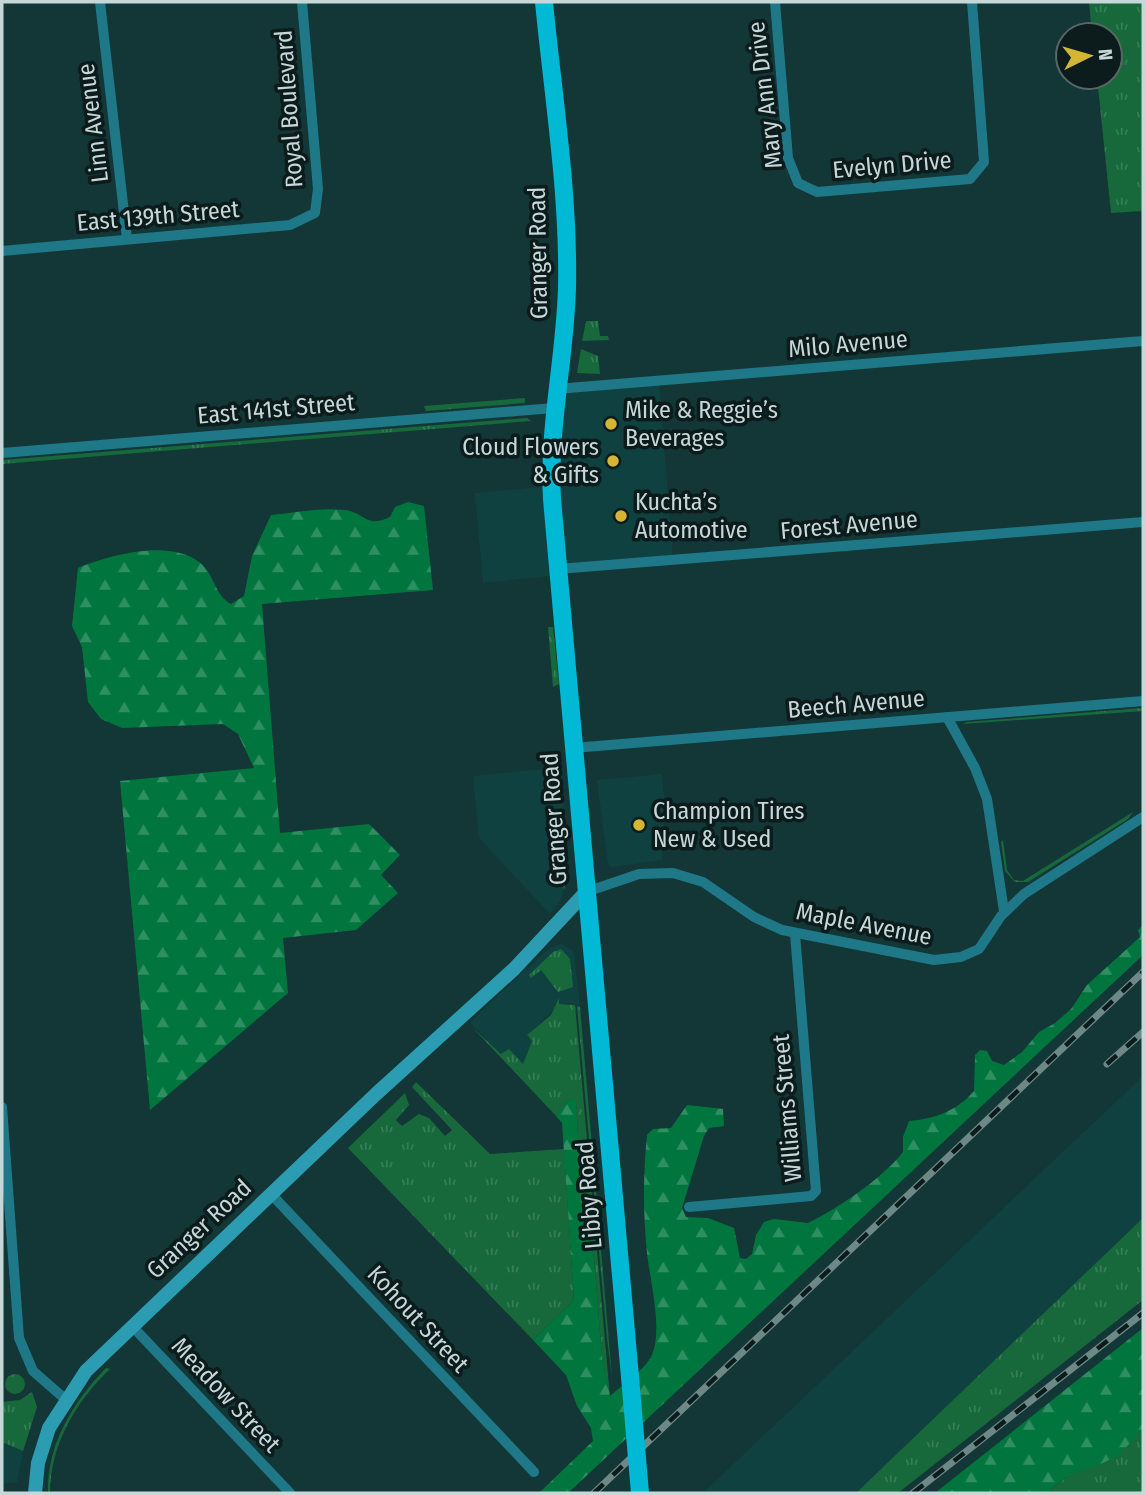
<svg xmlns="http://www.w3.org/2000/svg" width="1145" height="1495" font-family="'Fira Sans Condensed',sans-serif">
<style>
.built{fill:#0f4140}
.grass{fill:url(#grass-tufts)}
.forest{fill:url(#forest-firs)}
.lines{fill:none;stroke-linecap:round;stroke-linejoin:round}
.street{stroke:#1e7888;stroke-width:10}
.secondary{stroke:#2b9cb1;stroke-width:14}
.primary{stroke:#02b9d5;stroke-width:18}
.rail-casing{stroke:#6d8887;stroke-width:7}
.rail{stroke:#0c1b1b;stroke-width:4.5;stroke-dasharray:13;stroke-linecap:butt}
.primary-bridge{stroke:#02b9d5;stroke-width:18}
.poi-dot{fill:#d5b534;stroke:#0c1b1b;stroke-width:2.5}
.labels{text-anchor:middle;stroke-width:7;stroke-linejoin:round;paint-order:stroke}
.street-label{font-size:24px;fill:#c5d8d7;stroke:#0c1b1b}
.poi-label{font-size:24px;fill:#c5d8d7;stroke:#0c1b1b;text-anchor:start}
</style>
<defs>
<pattern id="grass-tufts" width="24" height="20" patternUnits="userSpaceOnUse" patternTransform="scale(1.75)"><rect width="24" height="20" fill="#17683b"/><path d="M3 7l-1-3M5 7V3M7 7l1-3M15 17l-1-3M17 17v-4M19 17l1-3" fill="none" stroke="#377d57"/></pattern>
<pattern id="forest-firs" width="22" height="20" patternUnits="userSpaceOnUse" patternTransform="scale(1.75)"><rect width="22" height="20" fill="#00763e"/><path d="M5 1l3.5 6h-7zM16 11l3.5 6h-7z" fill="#308f62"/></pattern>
</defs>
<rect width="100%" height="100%" fill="#133736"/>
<!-- built -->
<g class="built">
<polygon points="659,380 673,559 558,569 559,575 483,583 475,493 551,486 556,389"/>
<polygon points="562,767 566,881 561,900 550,914 479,838 473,776"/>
<polygon points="662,774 665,806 662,860 612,867 608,864 597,780"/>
<polygon points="561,943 574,952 580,1007 570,1003 557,1006 527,1036 532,1041 523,1065 497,1051 470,1022 548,949"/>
<polygon points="1143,1076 1143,1218 856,1493 703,1493"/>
<polygon points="32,1392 37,1407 23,1451 17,1482 2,1484 2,1402 20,1400"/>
</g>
<!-- grass -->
<g class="grass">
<polygon points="1089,2 1143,2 1143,211 1111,213 1097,77 1110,77 1110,35 1092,35"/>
<polygon points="586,321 598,321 600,336 608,336 609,340 582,341"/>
<polygon points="581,349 598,356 600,374 577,373"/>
<polygon points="525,398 525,403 426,411 424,406"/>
<polygon points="527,418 531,421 2,464 2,460"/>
<polygon points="548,627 553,627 559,684 553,687"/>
<polygon points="1143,708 1143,711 963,724 967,722"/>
<polygon points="1133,812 1128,819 1028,882 1015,882 1005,871 1001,842 1003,840 1007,870 1014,880 1023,881"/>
<polygon points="557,822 565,822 565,889 556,882 560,864"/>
<polygon points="561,949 570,959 573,987 558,992 541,970 531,978 529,975 553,952"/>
<polygon points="559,998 559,1004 575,1005 610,1397 602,1357 594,1258 582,1206 576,1102 569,1099 556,1116 473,1028 501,1054 509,1049 523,1064 532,1041 527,1035 551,1015"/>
<polygon points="577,1006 580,1007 612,1377 607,1339"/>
<polygon points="416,1082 490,1154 564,1149 574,1300 533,1340 348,1148 405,1093 409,1105 396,1120 402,1126 419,1114 429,1118 445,1136 452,1130 412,1087"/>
<polygon points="1143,1218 1143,1300 898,1493 856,1493"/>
<path d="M106 1368 110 1369C76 1401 50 1445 50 1493H48C47 1444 73 1402 106 1368Z"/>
<circle cx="15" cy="1384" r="10"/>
<polygon points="32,1392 37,1407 23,1451 2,1442 2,1402 20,1400"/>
<path d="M1143 1428V1493H1048C1075 1464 1117 1458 1143 1428Z"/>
</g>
<!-- forest -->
<g class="forest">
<path d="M408 502 424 506 433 590 262 604 280 833 369 824 400 855 381 875 398 893 356 930 283 938 288 993 150 1110 120 781 254 768 238 734 223 724 122 728 101 719 88 702 82 647 72 626 78 568C110 555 169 539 199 562 215 574 214 595 231 604L244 596 252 556 271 515C294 513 320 507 344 510 366 512 365 529 390 517L395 507Z"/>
<path d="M1143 925V955L568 1493H539L593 1441 591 1428 577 1406 566 1375 533 1340 574 1300 562 1123 556 1116 569 1099 576 1101 582 1206 594 1258 602 1357 610 1396C622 1385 645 1370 652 1355 663 1329 650 1281 647 1253 643 1214 643 1173 647 1135L653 1129 671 1128 687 1105 723 1109 724 1126 709 1128 704 1136 682 1208 686 1217 708 1218 734 1228 740 1258 746 1259 752 1254 756 1235 764 1222 774 1219 808 1223C837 1209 883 1178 903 1152V1137L909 1121C934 1119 957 1111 974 1091L975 1055 980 1050 987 1051 992 1061 1004 1065 1022 1052 1039 1032 1055 1023 1071 1009 1087 985 1140 937 1138 930Z"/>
<path d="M1143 1328V1428C1135 1437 1126 1449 1116 1456 1087 1474 1074 1465 1048 1493H935Z"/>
</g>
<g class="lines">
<!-- street -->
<g class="street">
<polyline points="100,2 127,239"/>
<polyline points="775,2 788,158 798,183 817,192 970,179 984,162 972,2"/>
<polyline points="2,251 290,225 315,213 318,189 302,2"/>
<polyline points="556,389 1143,341"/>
<polyline points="2,453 554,408"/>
<polyline points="558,569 1143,522"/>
<polyline points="947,717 975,768 987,799 1004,911"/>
<polyline points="573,748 1143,701"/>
<polyline points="586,892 639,874 673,873 703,882 754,917 782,930 934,960 961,957 979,949 1001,916 1024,894 1143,817"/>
<polyline points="2,1107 19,1338 33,1371 65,1399"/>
<polyline points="272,1195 534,1472"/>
<polyline points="689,1207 811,1196 816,1191 795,934"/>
<polyline points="132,1326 290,1493"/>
</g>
<!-- secondary -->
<polyline class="secondary" points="35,1493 38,1463 49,1428 86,1371 376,1094 514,969 586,892"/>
<!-- primary -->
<path class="primary" d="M544 2C553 96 569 193 567 288 565 359 548 427 552 499L630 1377"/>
<defs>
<g id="rail">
<polyline points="1107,1064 1143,1032"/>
<polyline points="594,1493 1143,972"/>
<polyline points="913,1493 1143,1313"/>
</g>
</defs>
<!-- rail casing -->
<use href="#rail" class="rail-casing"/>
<!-- rail -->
<use href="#rail" class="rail"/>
<!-- primary-bridge -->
<polyline class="primary-bridge" points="630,1377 640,1493"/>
</g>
<!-- markers -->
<g class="poi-dot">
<circle cx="611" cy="424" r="7"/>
<circle cx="613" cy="461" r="7"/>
<circle cx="621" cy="516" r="7"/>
<circle cx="639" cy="825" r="7"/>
</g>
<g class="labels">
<!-- street labels -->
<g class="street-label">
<text transform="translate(765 95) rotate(-97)" y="8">Mary Ann Drive</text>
<text transform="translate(289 109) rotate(-94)" y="8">Royal Boulevard</text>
<text transform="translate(93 123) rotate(-97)" y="8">Linn Avenue</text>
<text transform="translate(892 165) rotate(-5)" y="8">Evelyn Drive</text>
<text transform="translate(158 216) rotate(-5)" y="8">East 139th Street</text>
<text transform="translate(538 253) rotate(-91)" y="8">Granger Road</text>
<text transform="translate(848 344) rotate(-5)" y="8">Milo Avenue</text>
<text transform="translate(276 409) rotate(-5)" y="8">East 141st Street</text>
<text transform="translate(849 525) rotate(-5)" y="8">Forest Avenue</text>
<text transform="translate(856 704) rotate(-5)" y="8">Beech Avenue</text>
<text transform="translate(554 819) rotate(-94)" y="8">Granger Road</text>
<text transform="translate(864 924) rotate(11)" y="8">Maple Avenue</text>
<text transform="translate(787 1108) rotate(-95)" y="8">Williams Street</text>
<text transform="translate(589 1195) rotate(-95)" y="8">Libby Road</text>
<text transform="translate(199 1229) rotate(-43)" y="8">Granger Road</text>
<text transform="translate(418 1319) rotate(47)" y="8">Kohout Street</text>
<text transform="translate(226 1395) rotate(47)" y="8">Meadow Street</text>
</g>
<!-- poi labels -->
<g class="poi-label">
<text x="625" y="418">Mike &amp; Reggie’s<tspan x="625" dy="28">Beverages</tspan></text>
<text x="599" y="455" text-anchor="end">Cloud Flowers<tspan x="599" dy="28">&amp; Gifts</tspan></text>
<text x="635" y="510">Kuchta’s<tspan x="635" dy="28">Automotive</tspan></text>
<text x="653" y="819">Champion Tires<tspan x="653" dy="28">New &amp; Used</tspan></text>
</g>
</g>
<!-- border -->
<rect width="1145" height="1495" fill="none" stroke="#c5d8d7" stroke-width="7"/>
<!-- north arrow -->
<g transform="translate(1089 56) rotate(85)"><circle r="33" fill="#0c1b1b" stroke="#566766" stroke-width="2"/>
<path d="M0-5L12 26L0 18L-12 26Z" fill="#d5b534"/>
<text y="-10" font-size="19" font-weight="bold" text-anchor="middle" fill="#c5d8d7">N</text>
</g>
</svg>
